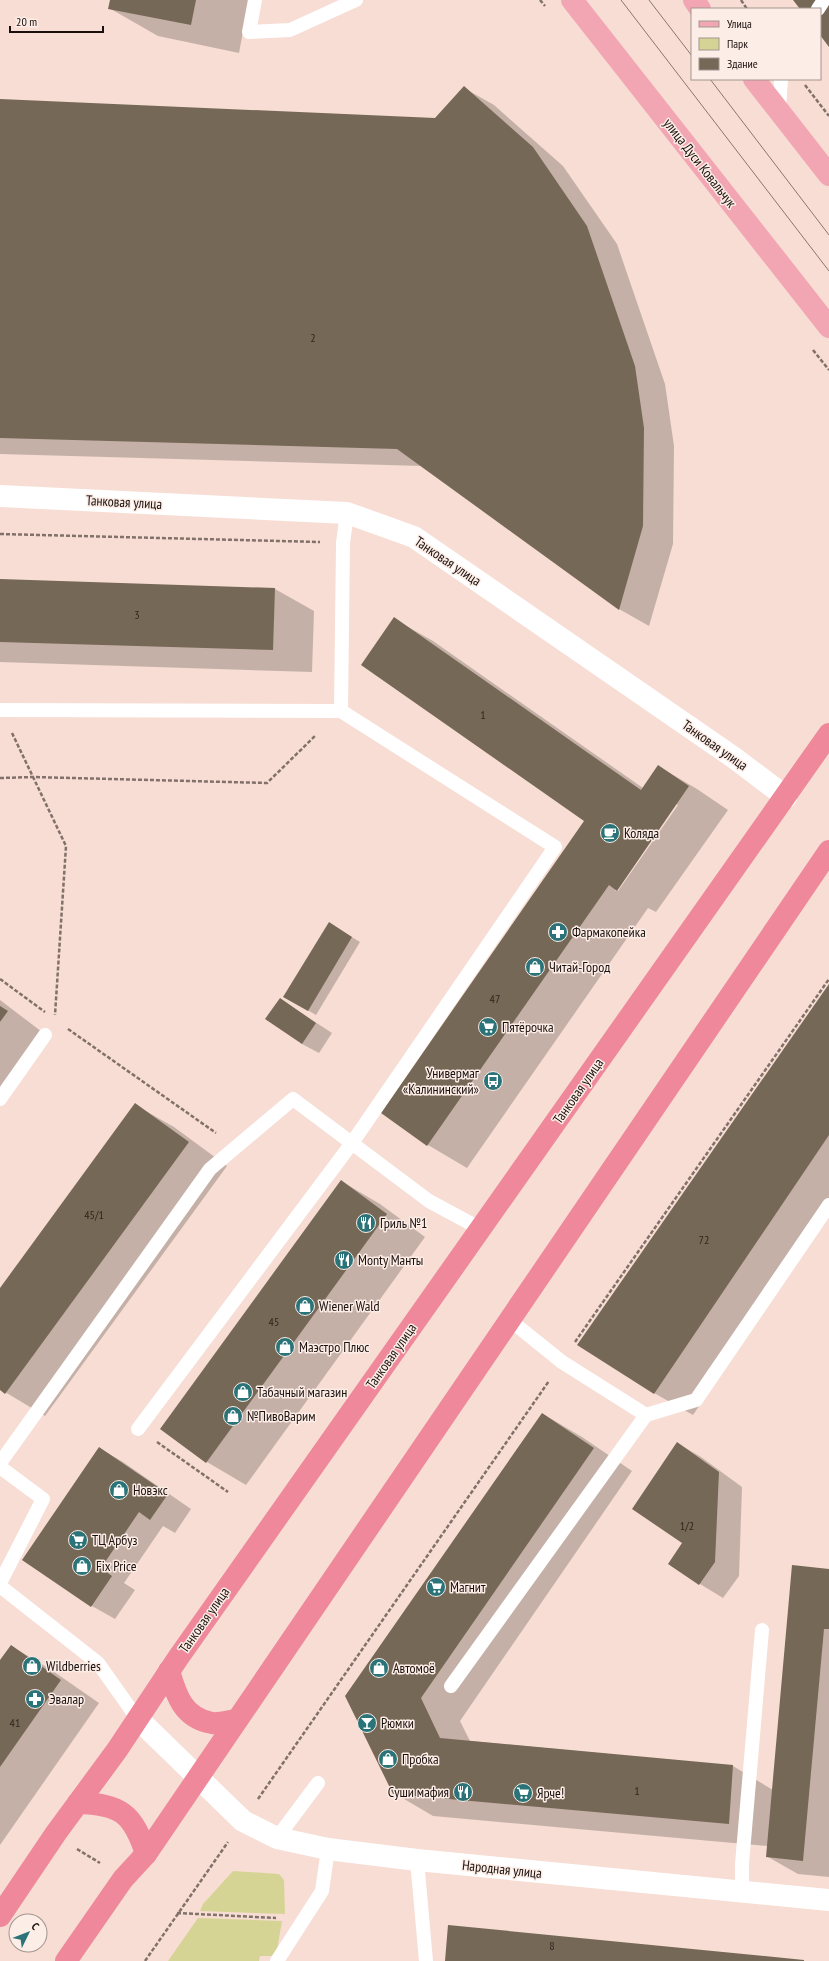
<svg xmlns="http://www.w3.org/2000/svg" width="829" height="1961" font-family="'PT Sans Narrow',sans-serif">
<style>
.green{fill:#d6d495}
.shadow{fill:#0003;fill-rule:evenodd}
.building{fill:#766856}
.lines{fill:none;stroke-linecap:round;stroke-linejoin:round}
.path{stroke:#82716a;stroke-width:2.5;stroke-dasharray:4 2;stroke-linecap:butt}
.service{stroke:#fff;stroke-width:14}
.minor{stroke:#fff;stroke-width:22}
.primary{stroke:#f2a6b3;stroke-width:22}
.trunk{stroke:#ee889a;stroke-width:22}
.tram{stroke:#887770;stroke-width:1}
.labels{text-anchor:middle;stroke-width:3;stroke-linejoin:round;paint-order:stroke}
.number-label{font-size:12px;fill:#30261f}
.street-label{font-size:14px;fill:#19100d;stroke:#fdede7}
.poi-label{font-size:14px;fill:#19100d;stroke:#fdede7;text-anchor:start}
</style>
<rect width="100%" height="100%" fill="#f7ddd3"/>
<!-- green -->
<g class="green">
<polygon points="233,1871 279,1874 284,1880 285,1914 200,1911 203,1904"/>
<polygon points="198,1918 282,1921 276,1956 260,1956 259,1961 168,1961"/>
</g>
<!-- shadow -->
<g class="shadow">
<polygon points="111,0 249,0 239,53 158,36 109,8"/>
<polygon points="464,88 494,105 563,166 617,244 665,384 674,446 673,544 649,626 619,609 422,466 0,454 0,100 435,119"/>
<polygon points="0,580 275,589 314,611 312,672 0,662"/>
<path d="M394 619 433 641 643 788 658 766 697 789 728 810 656 912 648 908 467 1168 428 1145 382 1113 585 821ZM676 804 678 805 618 891H615Z"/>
<polygon points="337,928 360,942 316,1015 285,997"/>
<polygon points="829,985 829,1215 693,1415 654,1393"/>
<polygon points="280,999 332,1033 319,1053 302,1044"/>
<polygon points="0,1000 46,1035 0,1096"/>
<polygon points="135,1105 174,1127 227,1166 45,1416 0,1389 0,1290"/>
<polygon points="341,1181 380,1204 425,1237 246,1485 207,1462 161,1429"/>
<polygon points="543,1414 582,1437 632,1471 460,1721 470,1741 733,1766 773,1790 829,1570 829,1877 798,1874 768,1857 768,1846 433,1816 394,1793 347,1696"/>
<polygon points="677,1443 701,1457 742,1487 739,1576 723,1598 700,1584 683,1543"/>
<polygon points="99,1448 123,1462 191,1509 175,1533 163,1526 124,1583 135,1590 115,1619 92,1606"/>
<polygon points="11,1646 50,1669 99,1703 0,1845 0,1662"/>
</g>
<!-- building -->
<g class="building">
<polygon points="110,0 196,0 191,25 108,9"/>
<polygon points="793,0 829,0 829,47 820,35 820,9 800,9"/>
<polygon points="464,86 533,147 587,226 635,366 644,428 643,526 619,610 397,449 0,438 0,99 435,118"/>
<polygon points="0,579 275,588 273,650 0,642"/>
<polygon points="394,617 641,790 658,765 689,786 617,891 609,885 427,1146 381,1113 584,821 361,665"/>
<polygon points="329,922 352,937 308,1011 283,997"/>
<polygon points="829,984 829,1135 654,1394 577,1345"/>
<polygon points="280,998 316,1023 302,1044 265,1019"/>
<polygon points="0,1006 8,1011 0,1022"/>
<polygon points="135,1103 189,1142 5,1394 0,1390 0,1288"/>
<polygon points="341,1180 387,1214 206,1463 160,1429"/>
<polygon points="542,1413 594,1448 421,1698 440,1738 733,1765 729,1824 393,1794 345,1696"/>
<polygon points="677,1442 719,1472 715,1562 699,1585 668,1564 682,1543 632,1509"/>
<polygon points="99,1447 168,1494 150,1520 139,1512 101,1568 112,1576 91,1607 22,1560"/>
<polygon points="792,1565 829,1569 829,1629 824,1629 803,1861 766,1857"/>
<polygon points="11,1645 61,1680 0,1767 0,1660"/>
<polygon points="448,1925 804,1960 804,1961 445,1961"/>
</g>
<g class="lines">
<!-- path -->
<g class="path">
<polyline points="540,0 545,6"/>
<polyline points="741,0 747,9"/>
<polyline points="805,85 829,116"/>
<polyline points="813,350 829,370"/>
<polyline points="0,534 320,542"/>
<polyline points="12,733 66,846 55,1015"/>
<polyline points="0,778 33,777 267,783 316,735"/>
<polyline points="0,979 45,1012"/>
<polyline points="68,1029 216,1133"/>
<polyline points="575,1342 829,979"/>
<polyline points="157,1442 228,1492"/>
<polyline points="258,1799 549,1381"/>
<polyline points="77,1849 100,1863"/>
<polyline points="177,1913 276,1918"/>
<polyline points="145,1961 228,1842"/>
</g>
<!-- service -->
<g class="service">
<polyline points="255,0 249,32 290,30 356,0"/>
<polyline points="818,9 824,0"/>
<polyline points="779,111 781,79"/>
<polyline points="0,710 341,711 555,847 352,1143 138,1429"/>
<polyline points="341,711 343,543 347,513"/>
<polyline points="0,1099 45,1035"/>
<polyline points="646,1415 696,1400 829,1205"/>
<polyline points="0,1463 210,1169 293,1099 429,1201 481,1229"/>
<polyline points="0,1467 43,1499 0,1583"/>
<polyline points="0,1586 98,1663 137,1718"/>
<polyline points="451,1686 646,1415 562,1362 511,1321"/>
<polyline points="277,1838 318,1783"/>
<polyline points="417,1860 426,1961"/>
<polyline points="742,1892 742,1864 762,1630"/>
<polyline points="277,1961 322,1891 328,1849"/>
</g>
<!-- minor -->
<g class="minor">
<polyline points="0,496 347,513 414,537 733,757 786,797"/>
<polyline points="137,1718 243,1821 277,1838 328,1849 417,1860 829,1900"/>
</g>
<!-- primary -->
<g class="primary">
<polyline points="572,0 829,327"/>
<polyline points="694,0 700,9"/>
<polyline points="754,79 829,175"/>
</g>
<!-- trunk -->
<g class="trunk">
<path d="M169 1671C176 1695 183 1718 212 1723 219 1724 229 1721 237 1720"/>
<path d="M78 1803C120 1804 133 1813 146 1854"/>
<polyline points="0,1916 56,1833 117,1750 178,1658 829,734"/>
<polyline points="66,1961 123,1879 146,1854 829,851"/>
</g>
<!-- tram -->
<g class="tram">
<polyline points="621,0 829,271"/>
<polyline points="649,0 692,56"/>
<polyline points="710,79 829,235"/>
</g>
</g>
<!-- icons -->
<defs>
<symbol id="cafe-disc" viewBox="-11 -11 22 22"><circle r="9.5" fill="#2a7479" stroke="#fdede7"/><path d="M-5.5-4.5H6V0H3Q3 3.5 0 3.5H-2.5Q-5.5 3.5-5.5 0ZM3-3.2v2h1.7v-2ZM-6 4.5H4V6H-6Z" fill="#fff"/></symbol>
<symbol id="pharmacy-disc" viewBox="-11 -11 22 22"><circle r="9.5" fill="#2a7479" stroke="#fdede7"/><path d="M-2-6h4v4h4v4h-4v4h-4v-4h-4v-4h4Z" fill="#fff"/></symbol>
<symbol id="shop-disc" viewBox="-11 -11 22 22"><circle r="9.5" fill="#2a7479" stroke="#fdede7"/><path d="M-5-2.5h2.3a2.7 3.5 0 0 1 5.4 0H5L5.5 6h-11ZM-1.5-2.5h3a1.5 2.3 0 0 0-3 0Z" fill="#fff"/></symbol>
<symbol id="supermarket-disc" viewBox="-11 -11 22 22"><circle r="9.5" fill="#2a7479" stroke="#fdede7"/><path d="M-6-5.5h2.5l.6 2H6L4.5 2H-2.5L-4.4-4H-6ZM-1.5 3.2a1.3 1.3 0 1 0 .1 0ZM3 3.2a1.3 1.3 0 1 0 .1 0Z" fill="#fff"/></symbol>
<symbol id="bus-disc" viewBox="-11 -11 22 22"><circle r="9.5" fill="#2a7479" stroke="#fdede7"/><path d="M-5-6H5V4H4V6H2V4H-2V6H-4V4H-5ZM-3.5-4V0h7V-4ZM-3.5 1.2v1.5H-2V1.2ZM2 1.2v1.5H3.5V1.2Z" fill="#fff"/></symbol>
<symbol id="restaurant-disc" viewBox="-11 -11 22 22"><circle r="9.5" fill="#2a7479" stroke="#fdede7"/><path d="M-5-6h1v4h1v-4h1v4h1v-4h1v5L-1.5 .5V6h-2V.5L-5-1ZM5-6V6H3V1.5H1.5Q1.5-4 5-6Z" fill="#fff"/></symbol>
<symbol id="bar-disc" viewBox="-11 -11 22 22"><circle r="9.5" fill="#2a7479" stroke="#fdede7"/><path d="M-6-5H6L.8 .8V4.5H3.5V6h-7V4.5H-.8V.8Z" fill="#fff"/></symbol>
</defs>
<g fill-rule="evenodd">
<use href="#cafe-disc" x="599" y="822" width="22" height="22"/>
<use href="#pharmacy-disc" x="547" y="921" width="22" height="22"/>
<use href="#shop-disc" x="524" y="956" width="22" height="22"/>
<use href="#supermarket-disc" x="477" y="1016" width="22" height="22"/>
<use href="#bus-disc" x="482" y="1070" width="22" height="22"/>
<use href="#restaurant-disc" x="355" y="1212" width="22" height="22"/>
<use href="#restaurant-disc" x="333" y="1249" width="22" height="22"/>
<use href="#shop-disc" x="294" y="1295" width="22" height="22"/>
<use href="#shop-disc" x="274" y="1336" width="22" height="22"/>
<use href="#shop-disc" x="232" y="1381" width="22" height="22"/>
<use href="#shop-disc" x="222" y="1405" width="22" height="22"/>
<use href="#shop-disc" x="108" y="1479" width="22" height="22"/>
<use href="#supermarket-disc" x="67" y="1529" width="22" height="22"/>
<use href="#shop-disc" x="71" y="1555" width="22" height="22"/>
<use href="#supermarket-disc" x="425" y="1576" width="22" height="22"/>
<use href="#shop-disc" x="21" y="1655" width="22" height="22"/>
<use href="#shop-disc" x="368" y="1657" width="22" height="22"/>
<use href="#pharmacy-disc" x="24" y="1688" width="22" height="22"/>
<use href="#bar-disc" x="356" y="1712" width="22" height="22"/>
<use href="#shop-disc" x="377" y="1748" width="22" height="22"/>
<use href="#restaurant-disc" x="452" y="1781" width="22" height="22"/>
<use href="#supermarket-disc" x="512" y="1782" width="22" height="22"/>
</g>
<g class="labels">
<!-- number labels -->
<g class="number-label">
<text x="313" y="342">2</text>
<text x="137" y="619">3</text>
<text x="483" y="719">1</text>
<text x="495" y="1003">47</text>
<text x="94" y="1219">45/1</text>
<text x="704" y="1244">72</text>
<text x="274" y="1326">45</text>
<text x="687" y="1530">1/2</text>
<text x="15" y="1727">41</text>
<text x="637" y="1795">1</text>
<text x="552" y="1950">8</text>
</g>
<!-- street labels -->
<g class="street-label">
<text transform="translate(700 163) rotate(52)" y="5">улица Дуси Ковальчук</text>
<text transform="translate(124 502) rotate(3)" y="5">Танковая улица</text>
<text transform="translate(448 561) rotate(34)" y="5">Танковая улица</text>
<text transform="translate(715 745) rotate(35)" y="5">Танковая улица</text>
<text transform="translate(578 1091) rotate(-55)" y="5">Танковая улица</text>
<text transform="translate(391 1356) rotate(-55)" y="5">Танковая улица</text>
<text transform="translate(204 1620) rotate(-55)" y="5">Танковая улица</text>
<text transform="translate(502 1869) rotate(6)" y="5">Народная улица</text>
</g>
<!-- poi labels -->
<g class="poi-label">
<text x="624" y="838">Коляда</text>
<text x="572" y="937">Фармакопейка</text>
<text x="549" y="972">Читай-Город</text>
<text x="502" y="1032">Пятёрочка</text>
<text x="479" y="1078" text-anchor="end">Универмаг<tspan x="479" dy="16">«Калининский»</tspan></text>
<text x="380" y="1228">Гриль №1</text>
<text x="358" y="1265">Monty Манты</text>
<text x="319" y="1311">Wiener Wald</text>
<text x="299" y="1352">Маэстро Плюс</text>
<text x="257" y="1397">Табачный магазин</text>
<text x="247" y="1421">№ПивоВарим</text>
<text x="133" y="1495">Новэкс</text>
<text x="92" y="1545">ТЦ Арбуз</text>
<text x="96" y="1571">Fix Price</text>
<text x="450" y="1592">Магнит</text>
<text x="46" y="1671">Wildberries</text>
<text x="393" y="1673">Автомоё</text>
<text x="49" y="1704">Эвалар</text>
<text x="381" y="1728">Рюмки</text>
<text x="402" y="1764">Пробка</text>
<text x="449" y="1797" text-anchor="end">Суши мафия</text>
<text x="537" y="1798">Ярче!</text>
</g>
</g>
<!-- legend -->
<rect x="691" y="8" width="130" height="72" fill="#fdede7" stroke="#a29590"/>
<rect x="699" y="21" width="20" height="6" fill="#f2a6b3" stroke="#a29590"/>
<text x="727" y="28" font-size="12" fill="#19100d">Улица</text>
<rect x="699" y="38" width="20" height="12" fill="#d6d495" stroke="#a29590"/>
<text x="727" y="48" font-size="12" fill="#19100d">Парк</text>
<rect x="699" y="58" width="20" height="12" fill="#766856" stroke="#a29590"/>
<text x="727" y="68" font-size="12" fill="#19100d">Здание</text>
<!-- north arrow -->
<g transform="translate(28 1933) rotate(47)"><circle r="19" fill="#fdede7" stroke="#a29590"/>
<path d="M0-3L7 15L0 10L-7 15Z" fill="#2a7479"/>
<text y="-6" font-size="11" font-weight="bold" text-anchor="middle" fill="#19100d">С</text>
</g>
<!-- scale -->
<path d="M10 26v6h93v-6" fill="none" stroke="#19100d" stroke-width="2"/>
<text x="16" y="26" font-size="12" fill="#19100d" stroke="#fdede7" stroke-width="3" paint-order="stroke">20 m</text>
</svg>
